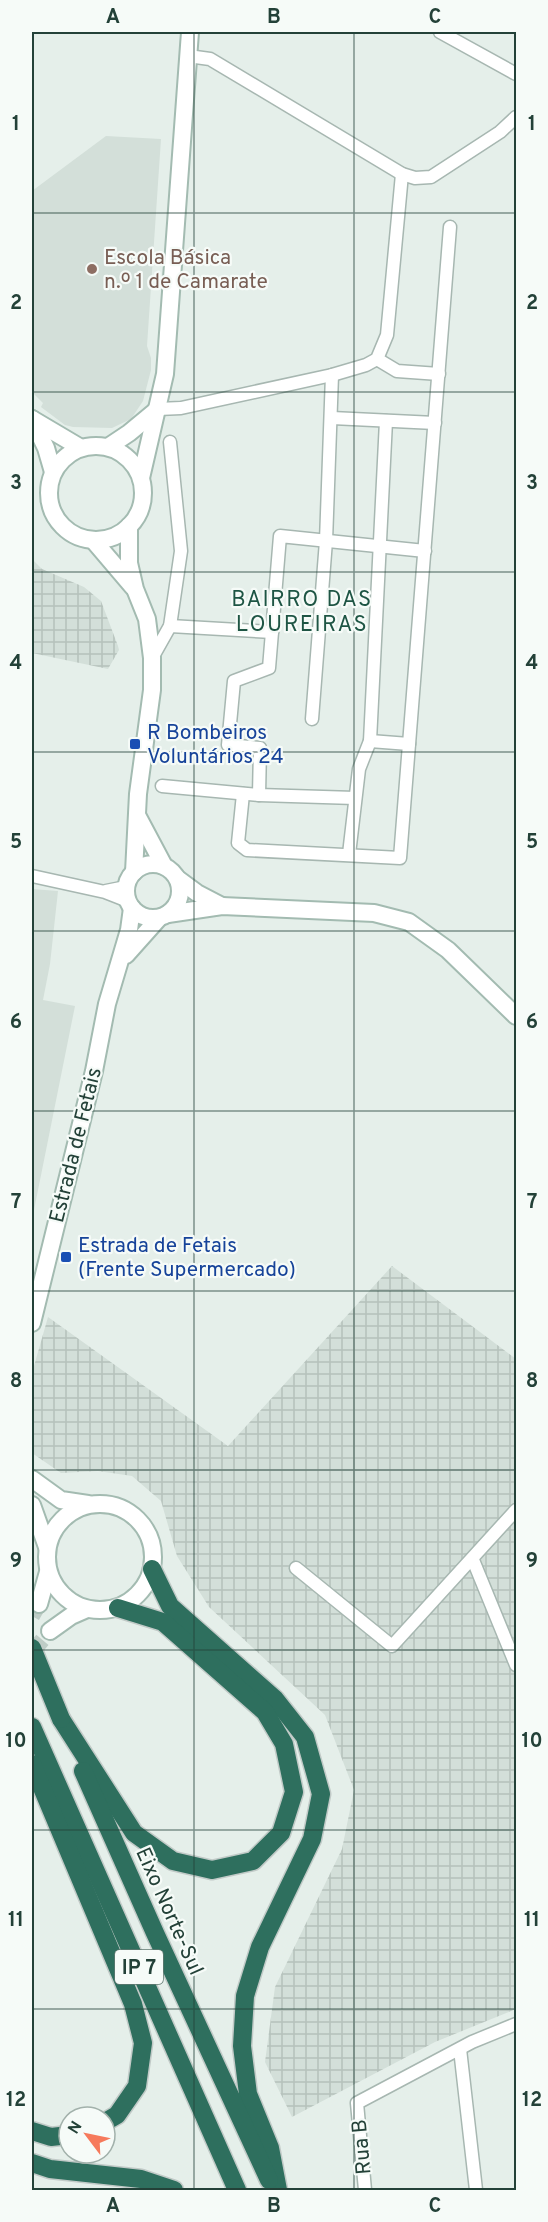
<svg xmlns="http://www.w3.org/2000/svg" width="548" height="2222" font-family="Overpass,sans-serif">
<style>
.built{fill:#d3dfd9}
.industrial{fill:url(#industrial-grid)}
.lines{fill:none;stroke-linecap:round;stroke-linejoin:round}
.secondary-tunnel{stroke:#beccc6;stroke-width:16;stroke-dasharray:16 8;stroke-linecap:butt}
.street-casing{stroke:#a7b7b1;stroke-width:15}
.secondary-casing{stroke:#a3bbb1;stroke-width:20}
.highway-casing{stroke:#c1cac7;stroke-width:21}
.street{stroke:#fff;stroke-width:12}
.secondary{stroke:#fff;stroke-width:16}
.highway{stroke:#2e6f5e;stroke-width:18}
.highway-bridge-casing{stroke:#c1cac7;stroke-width:21;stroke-linecap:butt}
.highway-bridge{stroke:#2e6f5e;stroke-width:18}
.grid{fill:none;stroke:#234138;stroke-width:1.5;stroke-opacity:0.55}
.education-dot{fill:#8d6e63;stroke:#f6fbf8;stroke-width:2}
.transit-dot{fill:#1a4fb4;stroke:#f6fbf8;stroke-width:2}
.labels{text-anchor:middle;stroke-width:4.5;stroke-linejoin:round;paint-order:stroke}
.shield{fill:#f6fbf8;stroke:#627972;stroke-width:1.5}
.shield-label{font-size:20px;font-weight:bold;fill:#234138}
.education-label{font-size:21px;fill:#785e54;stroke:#f6fbf8;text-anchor:start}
.transit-label{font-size:21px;fill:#164399;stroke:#f6fbf8;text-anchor:start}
.street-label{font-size:21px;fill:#234138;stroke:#f6fbf8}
.neighbourhood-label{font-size:22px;letter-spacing:1.5px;fill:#1e5544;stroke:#f6fbf8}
.neatline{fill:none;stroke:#234138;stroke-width:2}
.grid-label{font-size:20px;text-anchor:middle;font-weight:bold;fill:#234138}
</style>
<defs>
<pattern id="industrial-grid" width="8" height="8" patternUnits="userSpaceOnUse" patternTransform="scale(1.5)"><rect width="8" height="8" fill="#d3dfd9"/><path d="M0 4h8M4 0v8" fill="none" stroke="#b5c1bb"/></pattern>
</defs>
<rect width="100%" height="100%" fill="#e5efea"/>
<!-- built -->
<g class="built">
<polygon points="106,136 161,139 147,346 151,358 151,370 143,401 131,419 112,428 73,427 65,425 41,407 43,403 32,392 32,191"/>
<polygon points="32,889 58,891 50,964 43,1000 75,1006 32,1220"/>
</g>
<!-- industrial -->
<g class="industrial">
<polygon points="32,559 42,569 84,587 101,601 118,646 119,650 108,669 32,653"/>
<polygon points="392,1266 516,1359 516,2009 435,2042 292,2117 265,2062 275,1987 342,1849 354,1790 325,1715 209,1607 177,1556 161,1501 132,1476 98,1471 61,1473 32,1453 32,1373 48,1317 228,1446"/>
</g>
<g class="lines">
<!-- secondary-tunnel -->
<g class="secondary-tunnel">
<polyline points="32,1616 39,1604"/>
<polyline points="32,1652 50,1631"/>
</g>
<defs>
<g id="street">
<polyline points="440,32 516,74"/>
<polyline points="188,56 210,59 402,174 415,178 431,177 500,132 516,117"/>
<polyline points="377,359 397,371 439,374"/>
<polyline points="158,409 181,408 332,375 366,365 377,359 387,335 402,174"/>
<polyline points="332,418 435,423"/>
<polyline points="170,626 272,632"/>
<polyline points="152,658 170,626 181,551 170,442"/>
<polyline points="312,719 326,541 332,375"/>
<polyline points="370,741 409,744"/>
<polyline points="162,786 259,795 355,798"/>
<polyline points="243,794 238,843 247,850 400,858 450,227"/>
<polyline points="259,795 260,748 228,745 234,681 269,668 280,536 425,551"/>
<polyline points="349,854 359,769 370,741 386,421"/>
<polyline points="32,876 105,892 128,901"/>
<polyline points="106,891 126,887"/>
<polyline points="473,1560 516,1665"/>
<polyline points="296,1568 392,1646 516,1510"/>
<polyline points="460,2049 476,2190"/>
<polyline points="365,2190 357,2103 472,2042 516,2024"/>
</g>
<g id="secondary">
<polyline points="32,419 81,448"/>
<polyline points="32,419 46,448 53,472"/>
<circle cx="96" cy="493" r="47"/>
<polyline points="108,447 129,433 158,409"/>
<polyline points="141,478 165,374 190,32"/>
<polyline points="129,526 129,563 135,589 147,619 152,658 152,690 138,794 134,872"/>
<polyline points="93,540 133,587"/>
<polyline points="138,817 164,866"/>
<circle cx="153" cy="891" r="27"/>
<polyline points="178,879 197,893 222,906"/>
<polyline points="168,914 222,906 374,913 409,922 448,950 516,1016"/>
<polyline points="126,955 159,918"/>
<polyline points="32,1323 94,1071 107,1004 129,930 132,908"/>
<polyline points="32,1479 61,1500 88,1504"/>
<circle cx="100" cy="1557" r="53"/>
<polyline points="32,1505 47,1547"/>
<polyline points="39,1604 48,1572"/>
<polyline points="50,1631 71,1616 87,1609"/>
</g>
<g id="highway">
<polyline points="152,1569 170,1606 275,1699 305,1737 321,1794 312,1839 260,1947 245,1996 242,2046 248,2094 270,2148 278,2190"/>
<polyline points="61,1719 134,1833 173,1861 212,1870 253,1861 281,1833 294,1792 284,1744 265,1712 163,1622 118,1608"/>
<polyline points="32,1727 237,2190"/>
<polyline points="32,1764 133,2004 143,2043 137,2086 117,2115 105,2122"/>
<polyline points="83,1771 155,1933 269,2180"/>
<polyline points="32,2131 51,2137 69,2135"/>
<polyline points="32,2163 50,2169 141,2179 174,2190"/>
</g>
</defs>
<!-- street casing -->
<use href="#street" class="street-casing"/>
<!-- secondary casing -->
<use href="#secondary" class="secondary-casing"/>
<!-- highway casing -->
<use href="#highway" class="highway-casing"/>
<!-- street -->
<use href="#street" class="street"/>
<!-- secondary -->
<use href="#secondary" class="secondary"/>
<!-- highway -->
<use href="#highway" class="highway"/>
<defs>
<polyline id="highway-bridge" points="32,1648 61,1719"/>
</defs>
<!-- highway-bridge casing -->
<use href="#highway-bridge" class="highway-bridge-casing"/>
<!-- highway-bridge -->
<use href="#highway-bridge" class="highway-bridge"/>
</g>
<!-- grid -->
<path class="grid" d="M194 32V2190M354 32V2190M32 213H516M32 392H516M32 572H516M32 752H516M32 931H516M32 1111H516M32 1291H516M32 1470H516M32 1650H516M32 1830H516M32 2009H516"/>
<!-- markers -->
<circle class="education-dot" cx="92" cy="269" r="6"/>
<g class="transit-dot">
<rect x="129" y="738" width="12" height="12" rx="3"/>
<rect x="60" y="1251" width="12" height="12" rx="3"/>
</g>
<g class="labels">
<!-- shield labels -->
<rect class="shield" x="115" y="1950" width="48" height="34" rx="4.5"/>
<g class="shield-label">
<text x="139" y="1974">IP 7</text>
</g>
<!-- education labels -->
<g class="education-label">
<text x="104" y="264">Escola Básica<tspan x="104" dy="24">n.º 1 de Camarate</tspan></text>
</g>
<!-- transit labels -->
<g class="transit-label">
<text x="147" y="739">R Bombeiros<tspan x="147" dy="24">Voluntários 24</tspan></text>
<text x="78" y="1252">Estrada de Fetais<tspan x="78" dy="24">(Frente Supermercado)</tspan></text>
</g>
<!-- street labels -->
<g class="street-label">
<text transform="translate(75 1145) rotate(-76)" y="7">Estrada de Fetais</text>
<text transform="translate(170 1911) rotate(66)" y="7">Eixo Norte-Sul</text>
<text transform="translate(361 2147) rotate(-95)" y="7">Rua B</text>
</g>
<!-- neighbourhood labels -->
<g class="neighbourhood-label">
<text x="302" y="606">BAIRRO DAS<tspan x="302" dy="25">LOUREIRAS</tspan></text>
</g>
</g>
<!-- border -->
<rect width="548" height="2222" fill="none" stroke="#f6fbf8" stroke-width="66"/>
<!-- north arrow -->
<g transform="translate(87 2135) rotate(302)"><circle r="28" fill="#f6fbf8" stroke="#a2b1ab" stroke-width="1.5"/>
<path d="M0-4.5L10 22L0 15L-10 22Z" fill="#f67a5c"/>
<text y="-9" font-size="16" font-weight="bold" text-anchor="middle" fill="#234138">N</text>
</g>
<rect x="33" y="33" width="482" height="2156" class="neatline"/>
<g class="grid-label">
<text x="113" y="23">A</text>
<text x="274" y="23">B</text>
<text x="435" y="23">C</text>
<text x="16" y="130">1</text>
<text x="532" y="130">1</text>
<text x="16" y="309">2</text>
<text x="532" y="309">2</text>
<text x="16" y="489">3</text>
<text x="532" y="489">3</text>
<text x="16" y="669">4</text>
<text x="532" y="669">4</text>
<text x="16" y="848">5</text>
<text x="532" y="848">5</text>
<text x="16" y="1028">6</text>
<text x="532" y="1028">6</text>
<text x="16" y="1208">7</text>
<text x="532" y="1208">7</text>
<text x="16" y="1387">8</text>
<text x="532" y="1387">8</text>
<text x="16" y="1567">9</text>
<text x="532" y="1567">9</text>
<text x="16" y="1747">10</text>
<text x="532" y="1747">10</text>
<text x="16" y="1926">11</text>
<text x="532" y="1926">11</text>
<text x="16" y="2106">12</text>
<text x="532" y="2106">12</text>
<text x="113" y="2212">A</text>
<text x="274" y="2212">B</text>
<text x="435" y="2212">C</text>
</g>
</svg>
